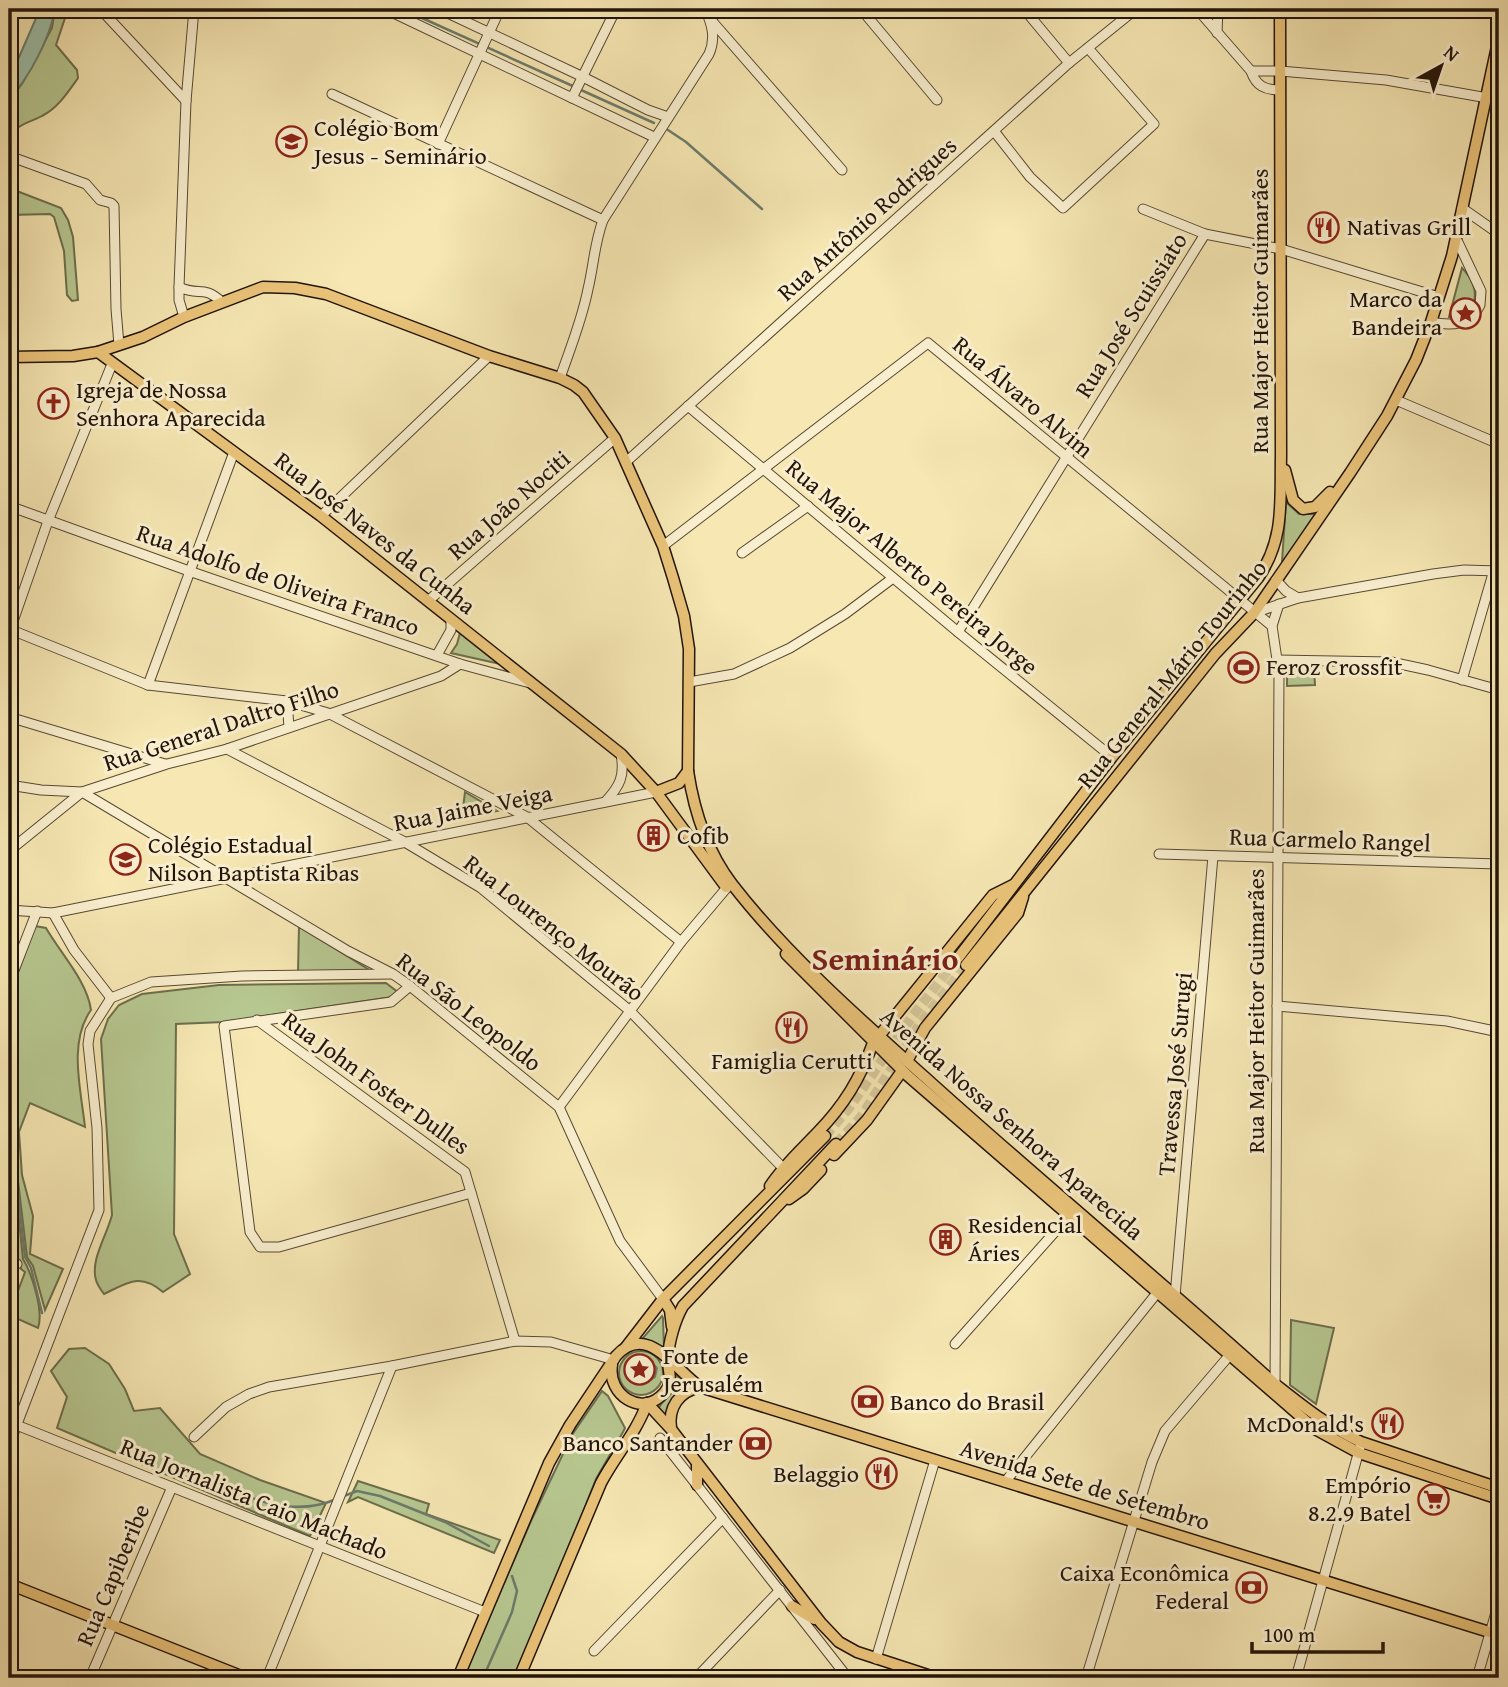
<svg xmlns="http://www.w3.org/2000/svg" width="1508" height="1687" font-family="'Gentium Book Plus',serif">
<style>
.green{fill:#b7c790;stroke:#6c6e4d;stroke-width:2}
.water{fill:#9dc0ab;stroke:#6c7b6b;stroke-width:2}
.lines{fill:none;stroke-linecap:round;stroke-linejoin:round}
.stream{stroke:#6c7b6b;stroke-width:2.5}
.major-tunnel{stroke:#d6c79a;stroke-width:10;stroke-dasharray:10 5;stroke-linecap:butt}
.minor-casing{stroke:#574934;stroke-width:11}
.major-casing{stroke:#22140a;stroke-width:13}
.minor{stroke:#f9efce;stroke-width:9}
.major{stroke:#ebc47a;stroke-width:10}
.labels{text-anchor:middle;stroke-width:6;stroke-linejoin:round;paint-order:stroke}
.poi-label{font-size:24px;fill:#22140a;stroke:#f9efce;text-anchor:start}
.street-label{font-size:24px;fill:#22140a;stroke:#f9efce}
.district-label{font-size:32px;font-weight:bold;fill:#7a1f14;stroke:#f9efce}
</style>
<rect width="100%" height="100%" fill="#f6e7b3"/>
<filter id="stains"><feTurbulence type="fractalNoise" baseFrequency=".00286" numOctaves="4"/><feColorMatrix values="0 0 0 0 .2 0 0 0 0 .09 0 0 0 0 .02 0 0 0 .5 -.17"/></filter>
<radialGradient id="worn" r=".72"><stop offset=".6" stop-color="#630" stop-opacity="0"/><stop offset="1" stop-color="#630" stop-opacity=".3"/></radialGradient>
<!-- green -->
<g class="green">
<path d="M55 9H68L56 45 77 70 78 78C68 92 58 108 42 116 33 121 25 122 16 129L9 125V100L22 84 52 28Z"/>
<polygon points="9,188 61,208 68,220 73,237 78,300 72,301 67,295 64,251 54,217 50,214 9,215"/>
<path d="M1462 268C1481 287 1481 315 1449 317Z"/>
<polygon points="1286,502 1299,514 1318,514 1282,562"/>
<polygon points="461,629 500,664 451,653 457,644"/>
<polygon points="1314,669 1315,685 1287,686 1287,670"/>
<polygon points="465,792 497,811 462,817"/>
<path d="M35 926 46 928C61 954 87 981 91 1010 68 1042 81 1090 85 1127L30 1103 19 1132 22 1175 33 1216 30 1254 63 1269 45 1310 33 1266 27 1257 9 1104V997Z"/>
<polygon points="299,926 371,971 298,972"/>
<path d="M386 983 399 993 392 997 224 1022 176 1024 174 1234 190 1274 163 1292C140 1272 127 1283 104 1294 101 1290 97 1284 96 1280 90 1260 107 1235 112 1215L101 1039 108 1019 119 1005 142 994 219 985Z"/>
<path d="M9 1121 23 1259C32 1274 44 1312 38 1328L9 1315 25 1272 21 1269 18 1258 9 1254V1220L12 1209 9 1194Z"/>
<polygon points="662,1316 663,1318 664,1347 642,1339"/>
<polygon points="1291,1320 1334,1328 1316,1404 1290,1385"/>
<polygon points="85,1348 109,1364 125,1389 134,1411 160,1408 200,1454 260,1480 326,1503 310,1536 57,1428 67,1397 51,1371 69,1349"/>
<circle cx="641" cy="1373" r="22"/>
<polygon points="676,1374 687,1387 671,1401 668,1418 658,1409 673,1386"/>
<polygon points="602,1391 608,1396 625,1428 623,1432 596,1479 518,1678 463,1678 531,1521 572,1435"/>
<polygon points="358,1481 429,1504 426,1514 500,1540 494,1553 358,1497 348,1502"/>
</g>
<!-- water -->
<g class="water">
<path d="M40 9H55C50 39 29 77 9 100V75L16 64Z"/>
<polygon points="643,1360 650,1361 657,1368 655,1377 649,1381 640,1378 636,1372 638,1365"/>
</g>
<g class="lines">
<!-- stream -->
<g class="stream">
<polyline points="402,9 575,87"/>
<polyline points="581,90 654,123"/>
<polyline points="668,130 686,142 762,209"/>
<polyline points="9,1112 25,1257 31,1268 42,1313"/>
<path d="M184 1470C231 1489 284 1521 334 1500"/>
<polyline points="344,1496 357,1491 380,1496 445,1522 489,1546"/>
<polyline points="483,1678 512,1612 517,1591 512,1576"/>
</g>
<!-- major-tunnel -->
<g class="major-tunnel">
<polyline points="825,1136 849,1108 912,1017 958,958"/>
<polyline points="836,1144 861,1117 920,1024 966,965"/>
</g>
<defs>
<g id="minor">
<polyline points="385,9 654,137"/>
<polyline points="439,9 581,76 648,110 668,117"/>
<polyline points="861,9 937,100"/>
<polyline points="1024,9 1069,63"/>
<path d="M1197 9 1251 71C1256 86 1265 90 1280 90"/>
<polyline points="104,13 186,101"/>
<polyline points="710,19 722,9"/>
<polyline points="711,20 842,170"/>
<polyline points="1217,33 1218,9"/>
<polyline points="1251,71 1280,71 1386,80 1499,100"/>
<polyline points="332,94 603,220"/>
<polyline points="572,98 616,9"/>
<polyline points="994,131 1030,177 1063,208 1154,124 1088,48"/>
<polyline points="438,144 500,9"/>
<polyline points="9,156 86,184 100,200 111,203 114,206 116,309 119,345"/>
<polyline points="1462,208 1499,234"/>
<polyline points="1143,209 1205,234 1281,249 1439,297"/>
<polyline points="179,287 186,101 194,9"/>
<path d="M184 317 179 300V287C200 297 202 284 222 302"/>
<path d="M1431 322C1451 326 1470 326 1480 305L1481 291 1456 238"/>
<path d="M560 378C570 349 582 320 588 289 594 264 594 245 603 220L709 54C716 38 712 24 705 9"/>
<polyline points="1396,400 1499,444"/>
<polyline points="688,406 958,632 1112,757"/>
<polyline points="626,462 1069,63 1136,9"/>
<polyline points="9,506 189,571 460,664 530,683"/>
<polyline points="321,516 489,356"/>
<polyline points="663,546 928,343 1272,626"/>
<polyline points="742,553 808,506"/>
<polyline points="1276,580 1286,591 1298,598"/>
<polyline points="428,601 615,438"/>
<polyline points="1254,613 1298,598 1433,574 1464,570 1499,571"/>
<polyline points="9,629 148,685 287,701 328,713 527,817 681,942"/>
<polyline points="10,630 48,521 112,364"/>
<polyline points="958,632 1205,234"/>
<polyline points="437,655 451,630 451,619"/>
<polyline points="1277,660 1391,662 1428,670 1499,690"/>
<polyline points="1462,680 1494,570"/>
<polyline points="689,682 734,674 790,648 845,614 893,578"/>
<polyline points="148,685 234,452"/>
<polyline points="287,701 289,727"/>
<polyline points="9,717 165,764"/>
<polyline points="227,749 403,841 481,888 629,1010 783,1168"/>
<polyline points="9,785 41,790 82,792 348,951 393,974 410,986 559,1107 620,1241 663,1299"/>
<path d="M605 802C620 786 625 776 621 754"/>
<polyline points="9,851 82,792 167,764 227,749 441,676 460,664"/>
<polyline points="1159,854 1499,864"/>
<polyline points="9,910 53,913 656,792"/>
<polyline points="53,913 74,950 111,998"/>
<polyline points="9,983 37,911"/>
<polyline points="410,986 391,1002 224,1026 250,1232 260,1247 279,1247 471,1193"/>
<polyline points="1277,1006 1447,1021 1499,1032"/>
<polyline points="257,1020 465,1172 515,1341"/>
<polyline points="559,1107 681,942 730,884"/>
<polyline points="9,1261 17,1264"/>
<polyline points="1175,1296 1213,856"/>
<polyline points="955,1344 1069,1216"/>
<polyline points="1275,1388 1279,673 1272,626 1279,604"/>
<polyline points="9,1422 485,1612"/>
<polyline points="194,1437 226,1407 249,1394 269,1387 392,1366 515,1341 551,1342 614,1360"/>
<polyline points="660,1438 848,1678"/>
<polyline points="9,1445 99,1210 97,1128 88,1044 90,1031 111,998 151,982 242,976 392,974"/>
<polyline points="1005,1482 1157,1293"/>
<polyline points="594,1651 723,1518"/>
<polyline points="876,1659 935,1460"/>
<polyline points="90,1678 172,1487"/>
<polyline points="267,1678 392,1366"/>
<polyline points="696,1678 780,1590"/>
<polyline points="1086,1678 1152,1462 1165,1431 1234,1350"/>
<polyline points="1296,1678 1360,1447"/>
<polyline points="1477,1678 1499,1602"/>
</g>
<g id="major">
<polyline points="98,352 321,516 621,754 656,792 726,887"/>
<path d="M9 357 73 356 98 352 143 337 184 317 263 287 295 288 326 294 489 356 560 378 574 385 583 392 615 438 663 546 673 578 684 616 689 649 688 771C694 811 707 851 732 884 786 954 861 1020 927 1079 1041 1182 1160 1280 1275 1384 1303 1406 1329 1427 1361 1442L1499 1488"/>
<polyline points="1285,470 1293,500 1303,509 1315,507 1330,492"/>
<polyline points="656,792 679,783 688,771"/>
<polyline points="786,954 908,1076 1315,1429 1359,1453 1499,1499"/>
<path d="M958 958 1112 757 1258 578C1285 539 1280 501 1281 456L1280 9"/>
<polyline points="966,965 1215,654 1254,613 1350,473 1387,416 1416,360 1431,322 1452,256 1499,37"/>
<polyline points="879,1036 993,895 1013,885"/>
<polyline points="907,1061 925,1028 1018,913 1023,897"/>
<polyline points="834,1155 867,1120 902,1071"/>
<path d="M770 1186C784 1165 801 1150 818 1132 844 1105 860 1079 873 1043"/>
<polyline points="789,1199 803,1189 821,1170"/>
<polyline points="663,1299 670,1310 672,1327"/>
<polyline points="626,1347 663,1299 825,1136"/>
<path d="M612 1365C607 1395 642 1418 664 1393 675 1381 667 1371 668 1357 669 1341 675 1320 683 1306L836 1144"/>
<polyline points="647,1403 671,1429 821,1623 839,1642 857,1652 937,1678"/>
<path d="M671 1428C668 1407 679 1392 700 1387"/>
<polyline points="697,1485 697,1465"/>
<polyline points="9,1584 246,1678"/>
<polyline points="792,1606 814,1619"/>
<path d="M458 1678 549 1463 570 1425 616 1356C647 1321 675 1370 700 1387L1499 1635"/>
<path d="M519 1678 601 1483C615 1456 637 1432 647 1403"/>
</g>
</defs>
<!-- minor casing -->
<use href="#minor" class="minor-casing"/>
<!-- major casing -->
<use href="#major" class="major-casing"/>
<!-- minor -->
<use href="#minor" class="minor"/>
<!-- major -->
<use href="#major" class="major"/>
</g>
<!-- icons -->
<defs>
<symbol id="school-ring" viewBox="-11 -11 22 22"><circle r="9.5" fill="#f9efce" stroke="#8f2418" stroke-width="1.5"/><path d="M0-5L7-2L0 1L-7-2ZM-4 1L0 2.5L4 1V4Q0 6-4 4Z" fill="#8f2418"/></symbol>
<symbol id="restaurant-ring" viewBox="-11 -11 22 22"><circle r="9.5" fill="#f9efce" stroke="#8f2418" stroke-width="1.5"/><path d="M-5-6h1v4h1v-4h1v4h1v-4h1v5L-1.5 .5V6h-2V.5L-5-1ZM5-6V6H3V1.5H1.5Q1.5-4 5-6Z" fill="#8f2418"/></symbol>
<symbol id="sight-ring" viewBox="-11 -11 22 22"><circle r="9.5" fill="#f9efce" stroke="#8f2418" stroke-width="1.5"/><path d="M0-6L1.8-2.2L6-1.7L2.9 1.2L3.7 5.4L0 3.3L-3.7 5.4L-2.9 1.2L-6-1.7L-1.8-2.2Z" fill="#8f2418"/></symbol>
<symbol id="church-ring" viewBox="-11 -11 22 22"><circle r="9.5" fill="#f9efce" stroke="#8f2418" stroke-width="1.5"/><path d="M-1.2-6h2.4v3.5h3.3v2.4h-3.3V6h-2.4V-.1h-3.3v-2.4h3.3Z" fill="#8f2418"/></symbol>
<symbol id="stadium-ring" viewBox="-11 -11 22 22"><circle r="9.5" fill="#f9efce" stroke="#8f2418" stroke-width="1.5"/><path d="M0-5a6.5 5 0 1 0 0 10a6.5 5 0 1 0 0-10ZM-3.5-1.8h7v3.6h-7Z" fill="#8f2418"/></symbol>
<symbol id="building-ring" viewBox="-11 -11 22 22"><circle r="9.5" fill="#f9efce" stroke="#8f2418" stroke-width="1.5"/><path d="M-4-6H4V6H1V3H-1V6H-4ZM-2.5-4.3h1.7v1.8h-1.7ZM.8-4.3h1.7v1.8H.8ZM-2.5-1h1.7V.8h-1.7ZM.8-1h1.7V.8H.8Z" fill="#8f2418"/></symbol>
<symbol id="bank-ring" viewBox="-11 -11 22 22"><circle r="9.5" fill="#f9efce" stroke="#8f2418" stroke-width="1.5"/><path d="M-6-4H6V4H-6ZM0-2.3a2.3 2.3 0 1 0 0 4.6a2.3 2.3 0 1 0 0-4.6Z" fill="#8f2418"/></symbol>
<symbol id="supermarket-ring" viewBox="-11 -11 22 22"><circle r="9.5" fill="#f9efce" stroke="#8f2418" stroke-width="1.5"/><path d="M-6-5.5h2.5l.6 2H6L4.5 2H-2.5L-4.4-4H-6ZM-1.5 3.2a1.3 1.3 0 1 0 .1 0ZM3 3.2a1.3 1.3 0 1 0 .1 0Z" fill="#8f2418"/></symbol>
</defs>
<g fill-rule="evenodd">
<use href="#school-ring" x="274" y="124" width="35" height="35"/>
<use href="#restaurant-ring" x="1306" y="210" width="35" height="35"/>
<use href="#sight-ring" x="1448" y="296" width="35" height="35"/>
<use href="#church-ring" x="36" y="386" width="35" height="35"/>
<use href="#stadium-ring" x="1226" y="650" width="35" height="35"/>
<use href="#building-ring" x="636" y="818" width="35" height="35"/>
<use href="#school-ring" x="108" y="842" width="35" height="35"/>
<use href="#restaurant-ring" x="774" y="1010" width="35" height="35"/>
<use href="#building-ring" x="928" y="1222" width="35" height="35"/>
<use href="#sight-ring" x="622" y="1352" width="35" height="35"/>
<use href="#bank-ring" x="850" y="1384" width="35" height="35"/>
<use href="#restaurant-ring" x="1370" y="1406" width="35" height="35"/>
<use href="#bank-ring" x="738" y="1426" width="35" height="35"/>
<use href="#restaurant-ring" x="864" y="1456" width="35" height="35"/>
<use href="#supermarket-ring" x="1416" y="1482" width="35" height="35"/>
<use href="#bank-ring" x="1234" y="1570" width="35" height="35"/>
</g>
<g class="labels">
<!-- poi labels -->
<g class="poi-label">
<text x="314" y="136">Colégio Bom<tspan x="314" dy="28">Jesus - Seminário</tspan></text>
<text x="1347" y="235">Nativas Grill</text>
<text x="1442" y="307" text-anchor="end">Marco da<tspan x="1442" dy="28">Bandeira</tspan></text>
<text x="76" y="398">Igreja de Nossa<tspan x="76" dy="28">Senhora Aparecida</tspan></text>
<text x="1266" y="675">Feroz Crossfit</text>
<text x="677" y="844">Cofib</text>
<text x="148" y="853">Colégio Estadual<tspan x="148" dy="28">Nilson Baptista Ribas</tspan></text>
<text x="792" y="1069" text-anchor="middle">Famiglia Cerutti</text>
<text x="968" y="1233">Residencial<tspan x="968" dy="28">Áries</tspan></text>
<text x="663" y="1364">Fonte de<tspan x="663" dy="28">Jerusalém</tspan></text>
<text x="890" y="1410">Banco do Brasil</text>
<text x="1364" y="1432" text-anchor="end">McDonald's</text>
<text x="733" y="1451" text-anchor="end">Banco Santander</text>
<text x="859" y="1482" text-anchor="end">Belaggio</text>
<text x="1411" y="1493" text-anchor="end">Empório<tspan x="1411" dy="28">8.2.9 Batel</tspan></text>
<text x="1229" y="1581" text-anchor="end">Caixa Econômica<tspan x="1229" dy="28">Federal</tspan></text>
</g>
<!-- street labels -->
<g class="street-label">
<text transform="translate(867 219) rotate(-42)" y="8">Rua Antônio Rodrigues</text>
<text transform="translate(1260 311) rotate(-90)" y="8">Rua Major Heitor Guimarães</text>
<text transform="translate(1131 315) rotate(-58)" y="8">Rua José Scuissiato</text>
<text transform="translate(1023 397) rotate(40)" y="8">Rua Álvaro Alvim</text>
<text transform="translate(509 505) rotate(-41)" y="8">Rua João Nociti</text>
<text transform="translate(375 533) rotate(38)" y="8">Rua José Naves da Cunha</text>
<text transform="translate(912 567) rotate(40)" y="8">Rua Major Alberto Pereira Jorge</text>
<text transform="translate(278 580) rotate(19)" y="8">Rua Adolfo de Oliveira Franco</text>
<text transform="translate(1172 674) rotate(-51)" y="8">Rua General Mário Tourinho</text>
<text transform="translate(221 726) rotate(-18)" y="8">Rua General Daltro Filho</text>
<text transform="translate(473 808) rotate(-11)" y="8">Rua Jaime Veiga</text>
<text transform="translate(1330 840) rotate(2)" y="8">Rua Carmelo Rangel</text>
<text transform="translate(554 928) rotate(38)" y="8">Rua Lourenço Mourão</text>
<text transform="translate(1256 1011) rotate(-90)" y="8">Rua Major Heitor Guimarães</text>
<text transform="translate(469 1012) rotate(38)" y="8">Rua São Leopoldo</text>
<text transform="translate(1175 1074) rotate(-85)" y="8">Travessa José Surugi</text>
<text transform="translate(376 1083) rotate(36)" y="8">Rua John Foster Dulles</text>
<text transform="translate(1012 1124) rotate(41)" y="8">Avenida Nossa Senhora Aparecida</text>
<text transform="translate(1085 1485) rotate(17)" y="8">Avenida Sete de Setembro</text>
<text transform="translate(254 1499) rotate(22)" y="8">Rua Jornalista Caio Machado</text>
<text transform="translate(113 1575) rotate(-67)" y="8">Rua Capiberibe</text>
</g>
<!-- district labels -->
<g class="district-label">
<text x="885" y="970">Seminário</text>
</g>
</g>
<!-- margin -->
<rect width="1508" height="1687" fill="none" stroke="#f6e7b3" stroke-width="35"/>
<rect x="10" y="10" width="1487" height="1666" fill="none" stroke="#22140a" stroke-width="3.5"/>
<rect x="18" y="18" width="1473" height="1652" fill="none" stroke="#22140a" stroke-width="2"/>
<!-- north arrow -->
<g transform="translate(1441 66) rotate(40)" stroke="#f9efce" stroke-width="5" paint-order="stroke">
<path d="M0-5L12 26L0 18L-12 26Z" fill="#22140a"/>
<text y="-10" font-size="19" font-weight="bold" text-anchor="middle" fill="#22140a">N</text>
</g>
<!-- scale -->
<path d="M1252 1642v10h131v-10" fill="none" stroke="#22140a" stroke-width="3.5"/>
<text x="1263" y="1642" font-size="21" fill="#22140a" stroke="#f9efce" stroke-width="5" paint-order="stroke">100 m</text>
<rect width="100%" height="100%" filter="url(#stains)"/>
<rect width="100%" height="100%" fill="url(#worn)"/>
</svg>
